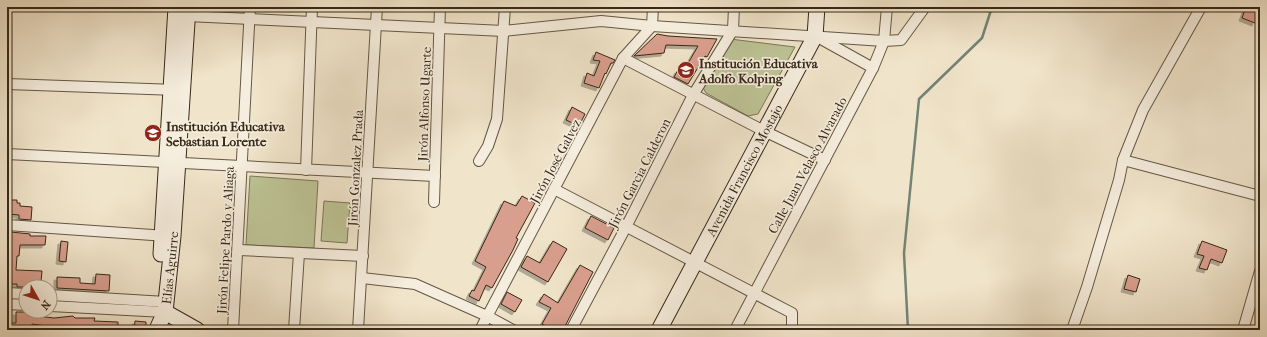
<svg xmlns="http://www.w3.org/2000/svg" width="1267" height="337" font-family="'IM FELL French Canon',serif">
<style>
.green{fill:#bdc395;stroke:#7a7656}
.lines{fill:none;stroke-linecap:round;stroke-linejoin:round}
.stream{stroke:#738375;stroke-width:2.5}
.building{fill:#d99f8e;stroke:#372817;filter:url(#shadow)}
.street-casing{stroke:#655744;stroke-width:12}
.secondary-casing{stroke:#372817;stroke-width:17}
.street{stroke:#f5eddd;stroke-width:10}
.secondary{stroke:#f5eddd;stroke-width:15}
.labels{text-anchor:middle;stroke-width:3.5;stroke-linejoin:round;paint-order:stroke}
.poi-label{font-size:13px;font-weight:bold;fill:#372817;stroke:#f5eddd;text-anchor:start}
.street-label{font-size:13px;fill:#372817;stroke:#f5eddd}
</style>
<defs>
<filter id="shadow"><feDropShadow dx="-3" dy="3" stdDeviation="0" flood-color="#0004"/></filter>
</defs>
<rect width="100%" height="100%" fill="#f0e4ca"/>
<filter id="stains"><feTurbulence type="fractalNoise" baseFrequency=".005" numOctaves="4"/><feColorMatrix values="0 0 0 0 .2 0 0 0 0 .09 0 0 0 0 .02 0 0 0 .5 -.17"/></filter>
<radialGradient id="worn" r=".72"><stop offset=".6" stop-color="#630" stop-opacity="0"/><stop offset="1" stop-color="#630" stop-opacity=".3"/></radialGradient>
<!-- green -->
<g class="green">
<polygon points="730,39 795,47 758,114 748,116 706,93 702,86"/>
<polygon points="250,176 318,181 314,248 246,245"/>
<polygon points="324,201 350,203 347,243 321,241"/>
</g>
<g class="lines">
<!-- stream -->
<polyline class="stream" points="908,330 904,253 919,99 982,38 992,7"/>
</g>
<!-- building -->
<g class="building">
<polygon points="1246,7 1259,9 1255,23 1242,18"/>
<polygon points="657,34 668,36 717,39 707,57 705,56 688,84 674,77 678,70 683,72 698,46 666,45 664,53 634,56"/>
<polygon points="596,52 615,60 613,63 611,63 606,74 605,73 599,88 584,83 587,73 594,76 600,61 593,60"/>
<polygon points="572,107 585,114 579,126 566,120"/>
<polygon points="522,196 535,203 516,238 518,239 513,250 492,288 486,285 479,301 469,296 472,290 474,291 486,267 475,261 504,201 516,206"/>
<polygon points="10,200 17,200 17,203 20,203 20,206 32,207 31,220 19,219 19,215 9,214"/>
<polygon points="591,216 614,228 608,240 585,228"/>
<polygon points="11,232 30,234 30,236 46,236 45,245 20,245 19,256 17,256 16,270 42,271 41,282 38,283 38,287 17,287 17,284 8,284 7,238 10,238"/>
<polygon points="61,241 68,242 66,262 59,261"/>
<polygon points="553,241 567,249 548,282 521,267 527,256 540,263"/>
<polygon points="1202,241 1227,250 1222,263 1211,259 1207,270 1199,268 1204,256 1197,254"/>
<polygon points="580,265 593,272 563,330 553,330 542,324 551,308 539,302 544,294 558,303"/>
<polygon points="96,274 110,275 109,291 57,288 57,277 80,278 80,283 95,284"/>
<polygon points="1128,275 1140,279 1136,292 1124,289"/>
<polygon points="507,292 522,300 515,312 501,304"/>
<polygon points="16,312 28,312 28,315 54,318 73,316 75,318 95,318 94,321 118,322 118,330 57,330 54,329 54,327 32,324 32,330 11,330 11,323 16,323"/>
<polygon points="135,321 146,322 146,330 134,330"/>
</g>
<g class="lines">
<defs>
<g id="street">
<polyline points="187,16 504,31 601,21 652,26 884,41 901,40 925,7"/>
<polyline points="819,38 873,68"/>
<polyline points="623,58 764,131 825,160"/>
<polyline points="7,84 177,90"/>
<polyline points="7,154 435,176"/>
<polyline points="1123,160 1260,196"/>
<polyline points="479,161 488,146 497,119 505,7"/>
<polyline points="306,170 312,7"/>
<polyline points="554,189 792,313 792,330"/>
<polyline points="434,202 440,7"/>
<polyline points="7,225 167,236"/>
<polyline points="239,250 363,256"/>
<polyline points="362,278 415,284 487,316 513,330"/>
<polyline points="7,293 26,294"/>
<polyline points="50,295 166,302"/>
<polyline points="7,304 26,305"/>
<polyline points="50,306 165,312"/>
<polyline points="233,330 250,7"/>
<polyline points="294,330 299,253"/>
<polyline points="358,330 377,7"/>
<polyline points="480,330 623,58 652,26 653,7"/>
<polyline points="571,330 626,227 693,95 733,30 734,7"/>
<polyline points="735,330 873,68 884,41 887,7"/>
<polyline points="1072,330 1087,287 1119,180 1123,160 1143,110 1201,7"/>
<polyline points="1243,330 1260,271"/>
</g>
<g id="secondary">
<polyline points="161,254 176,7"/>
<polyline points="165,312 197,330"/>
<path id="s1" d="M158 327 165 312 173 236 188 7"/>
<path id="s2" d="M659 330 815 36 817 7"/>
</g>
</defs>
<!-- street casing -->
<use href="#street" class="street-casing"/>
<!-- secondary casing -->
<use href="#secondary" class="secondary-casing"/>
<!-- street -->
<use href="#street" class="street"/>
<!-- secondary -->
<use href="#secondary" class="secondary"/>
</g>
<!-- icons -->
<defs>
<symbol id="school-disc" viewBox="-11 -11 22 22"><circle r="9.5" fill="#8f2418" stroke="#f5eddd"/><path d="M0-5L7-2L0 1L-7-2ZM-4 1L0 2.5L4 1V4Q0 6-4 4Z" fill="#fff"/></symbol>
</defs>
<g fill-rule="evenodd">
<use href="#school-disc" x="676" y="60" width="20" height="20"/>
<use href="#school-disc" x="143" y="123" width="20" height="20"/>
</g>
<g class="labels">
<!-- poi labels -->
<g class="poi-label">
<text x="699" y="68">Institución Educativa<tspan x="699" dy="15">Adolfo Kolping</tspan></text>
<text x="166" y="131">Institución Educativa<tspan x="166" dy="15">Sebastian Lorente</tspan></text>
</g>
<!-- street labels -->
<g class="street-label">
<text transform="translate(424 104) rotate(-88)" y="5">Jirón Alfonso Ugarte</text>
<text transform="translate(555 161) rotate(-62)" y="5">Jirón José Galvez</text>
<text transform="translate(807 165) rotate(-62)" y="5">Calle Juan Velasco Alvarado</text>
<text transform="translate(355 168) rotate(-87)" y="5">Jirón Gonzalez Prada</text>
<text dy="5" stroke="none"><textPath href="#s2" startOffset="181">Avenida Francisco Mostajo</textPath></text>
<text transform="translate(639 173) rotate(-63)" y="5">Jirón Garcia Calderon</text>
<text transform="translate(225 240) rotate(-87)" y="5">Jirón Felipe Pardo y Aliaga</text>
<text dy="5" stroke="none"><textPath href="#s1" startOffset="61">Elías Aguirre</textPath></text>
</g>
</g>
<!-- margin -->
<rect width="1267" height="337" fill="none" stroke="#f0e4ca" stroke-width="24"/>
<rect x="8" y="8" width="1251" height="321" fill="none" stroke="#372817" stroke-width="2"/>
<rect x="12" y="12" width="1243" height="313" fill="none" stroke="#372817"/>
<!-- north arrow -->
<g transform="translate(38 299) rotate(129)"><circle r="19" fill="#f5eddd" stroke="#a99e8e"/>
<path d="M0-3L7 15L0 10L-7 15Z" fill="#8f2418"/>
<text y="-6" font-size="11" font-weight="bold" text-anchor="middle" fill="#372817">N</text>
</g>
<rect width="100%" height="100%" filter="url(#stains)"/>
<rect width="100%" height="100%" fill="url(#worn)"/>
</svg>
